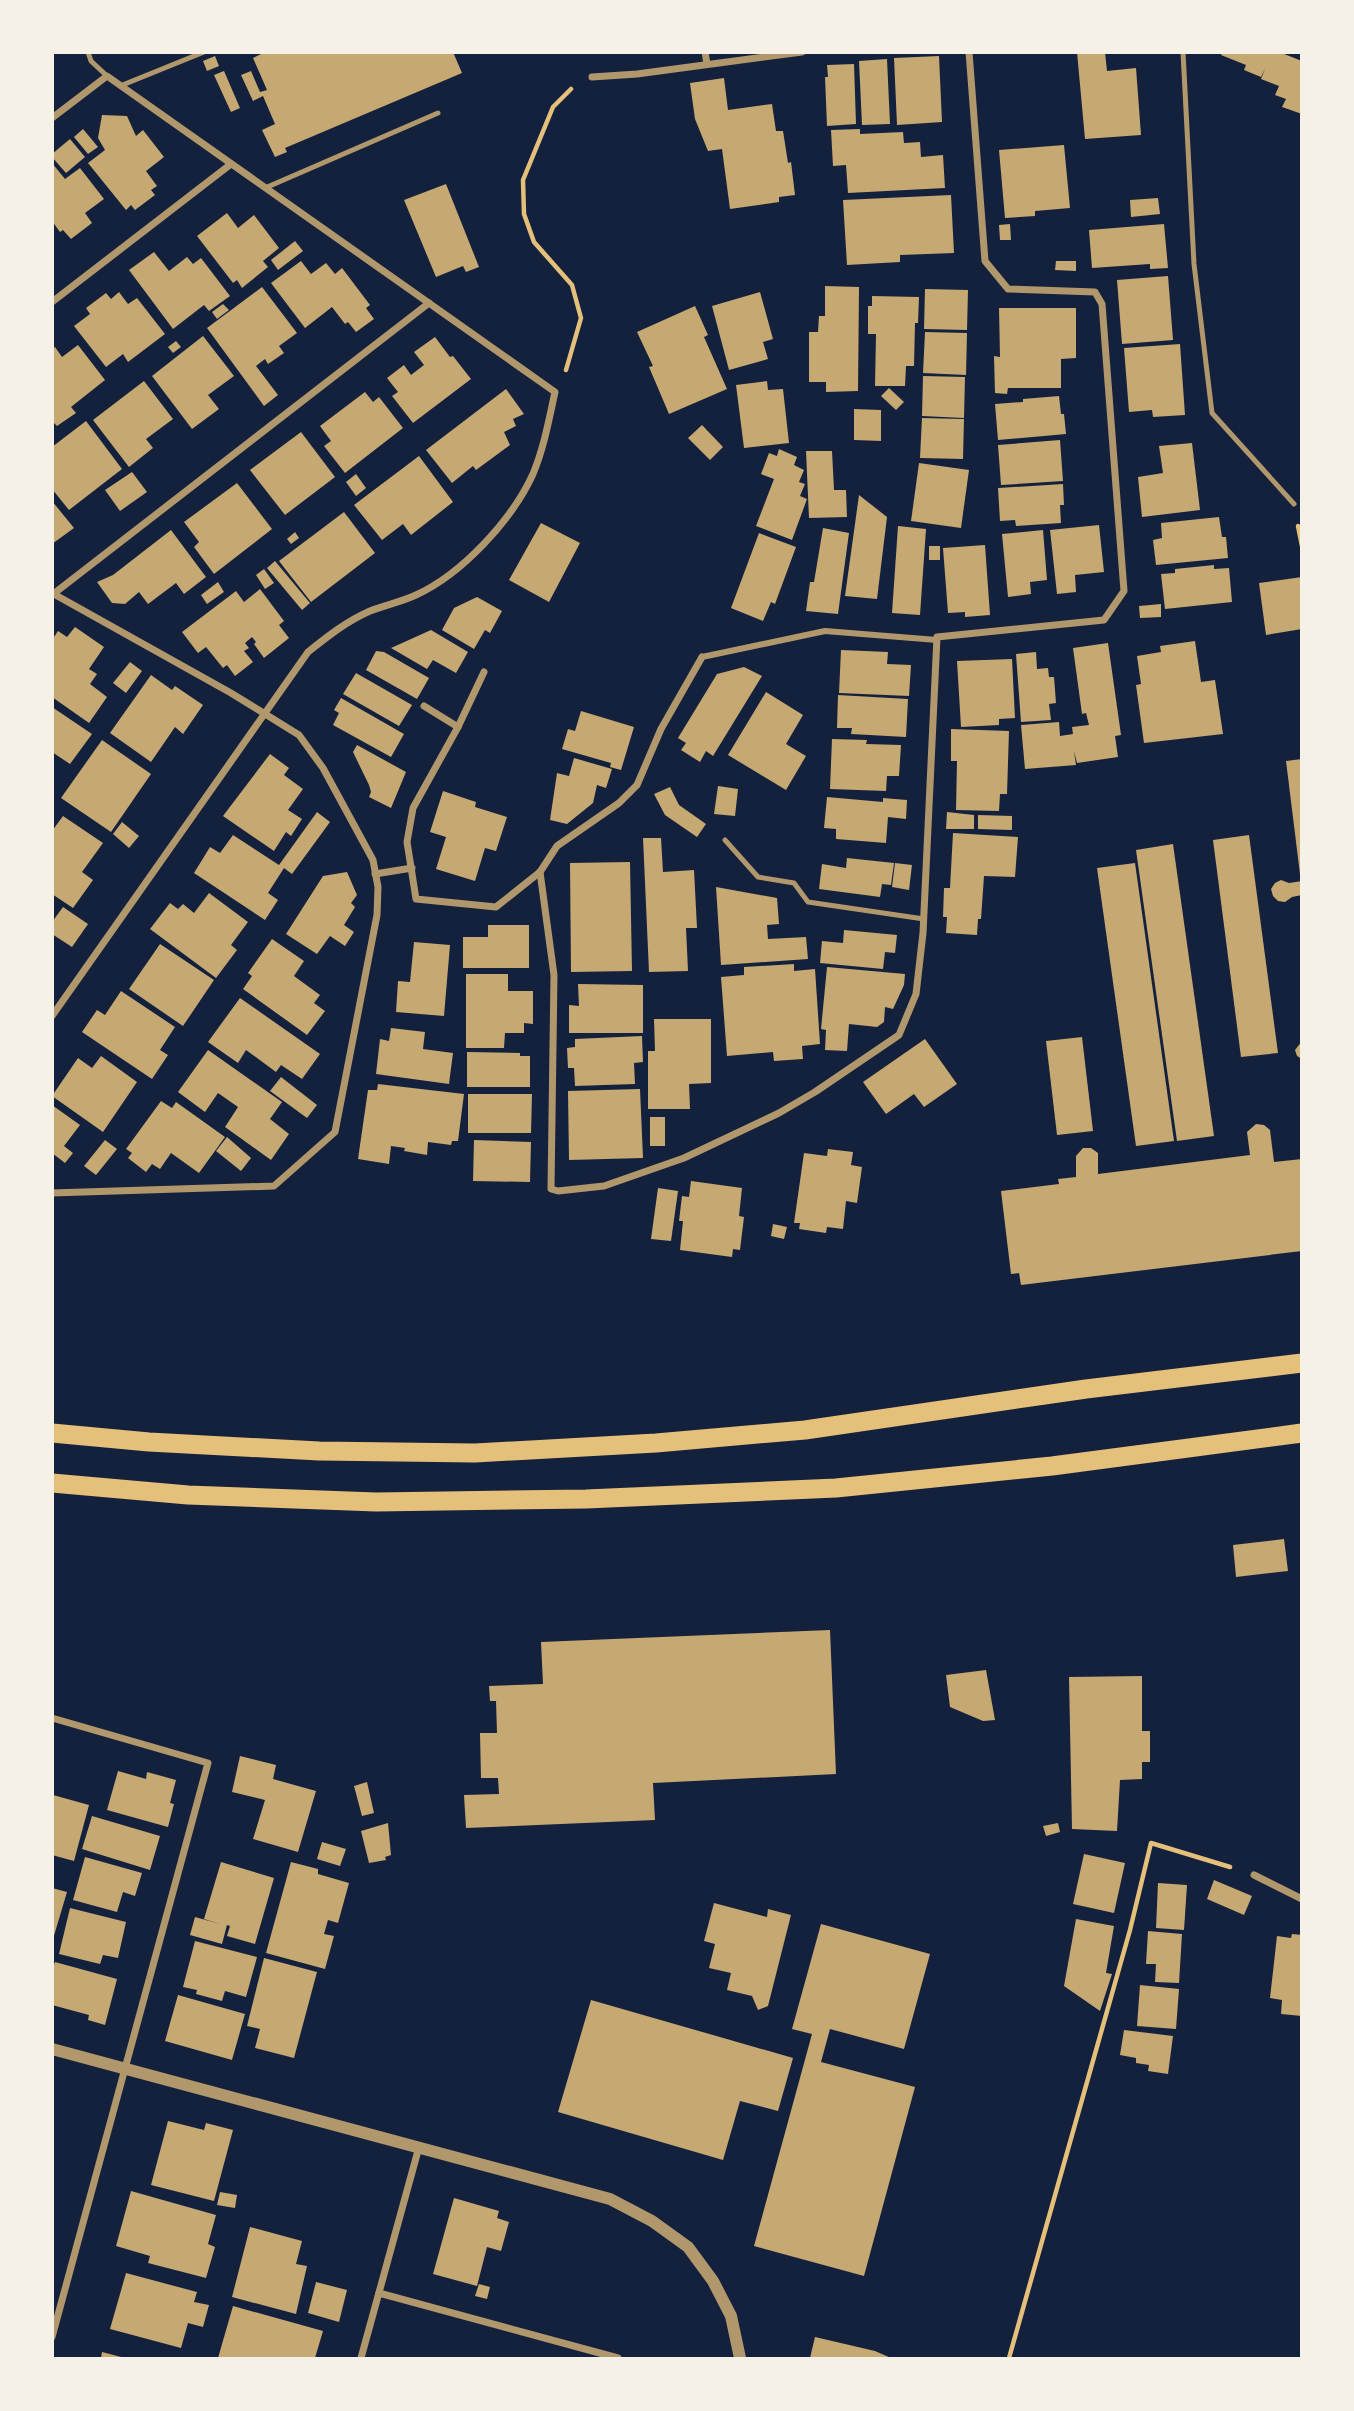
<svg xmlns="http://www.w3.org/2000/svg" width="1354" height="2411" font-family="Signika,sans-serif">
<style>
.building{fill:#c6a872}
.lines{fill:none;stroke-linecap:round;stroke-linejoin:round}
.path{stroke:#e5c07b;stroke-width:4.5}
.service{stroke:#b1986c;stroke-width:5}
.pedestrian{stroke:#b1986c;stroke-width:6}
.minor{stroke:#b1986c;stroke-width:7}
.tertiary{stroke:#b1986c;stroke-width:12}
.trunk{stroke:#e5c07b;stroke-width:19}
</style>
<rect width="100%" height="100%" fill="#14213d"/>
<!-- building -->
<g class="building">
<polygon points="265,52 453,52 462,73 285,148 287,152 275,157 262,130 275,124 263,96 253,101 241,75 251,71 260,92 267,90 253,58"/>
<polygon points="1077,52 1105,52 1107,71 1136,68 1141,135 1085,139"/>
<polygon points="1222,52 1279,52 1302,61 1302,114 1282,107 1286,99 1275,95 1279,86 1261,79 1265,69 1261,77 1244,70 1246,65 1221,55"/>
<polygon points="215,56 219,66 207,71 203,61"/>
<polygon points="939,56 942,122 897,125 894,58"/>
<polygon points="887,59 890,124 862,125 859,61"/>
<polygon points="854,64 856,124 827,126 825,77 828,77 827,65"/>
<polygon points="224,71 240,108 231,112 214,75"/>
<polygon points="724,78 728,110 772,104 776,131 783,131 788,163 791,162 795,195 779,197 779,202 730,209 722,149 708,151 695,119 690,83"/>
<polygon points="102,115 127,116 136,136 143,130 164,157 146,171 157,186 151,190 155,195 135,210 131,205 126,210 88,163 105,150 98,138"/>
<polygon points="83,129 98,147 88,154 74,137"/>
<polygon points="860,129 860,134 903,132 904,143 920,142 921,157 943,155 945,188 848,193 846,165 833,166 831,130"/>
<polygon points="70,139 85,157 66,173 52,157 52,154"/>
<polygon points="1064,145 1070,208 1035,211 1035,216 1005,218 999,150"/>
<polygon points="52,163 65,179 80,168 104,199 85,213 92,223 71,239 63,230 60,232 52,221"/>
<polygon points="446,184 479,267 466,272 463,266 436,277 404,200"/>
<polygon points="951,195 954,253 900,255 900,262 847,265 843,200"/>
<polygon points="1158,198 1160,214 1131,217 1130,200"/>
<polygon points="227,213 238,228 254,215 279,248 263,261 268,267 242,288 237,280 233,283 197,236"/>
<polygon points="1010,224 1011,240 1000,240 999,225"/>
<polygon points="1164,224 1168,268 1150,269 1150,264 1092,268 1089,230"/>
<polygon points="295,241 303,251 278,270 271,260"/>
<polygon points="154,252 169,271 187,257 193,264 201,258 230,296 209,311 204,305 173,329 129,270"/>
<polygon points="301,261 311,274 326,263 335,274 342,268 370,305 366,308 374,319 356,332 348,322 345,324 332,307 305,328 271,283"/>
<polygon points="1056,261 1076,261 1076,271 1055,270"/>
<polygon points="1168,276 1173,340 1122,344 1117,280"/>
<polygon points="825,286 859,287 858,391 826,392 826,382 809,382 809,332 818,332 819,316 825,316"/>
<polygon points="262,287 297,333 279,346 284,353 268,364 265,359 256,366 278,395 264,406 207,328"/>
<polygon points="925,289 968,290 967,330 924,329"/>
<polygon points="119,292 128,304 137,298 165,334 128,362 123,354 106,367 74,326 90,314 86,308 106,293 111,299"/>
<polygon points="760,292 773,339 763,342 768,359 729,370 712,306"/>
<polygon points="872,296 919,297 918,323 915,323 914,366 906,366 905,386 875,386 876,334 868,334 868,306 872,306"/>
<polygon points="223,304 229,310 217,319 212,312"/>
<polygon points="695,306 708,335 704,337 727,389 669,414 649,367 653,366 637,332"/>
<polygon points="999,308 1076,308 1076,358 1061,359 1061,388 1008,388 1007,394 995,393 994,356 1000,357"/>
<polygon points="925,332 967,333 966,375 923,373"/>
<polygon points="203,336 234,376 208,395 219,409 192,429 152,376"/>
<polygon points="435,337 450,357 453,356 471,379 413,423 392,396 398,392 387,378 404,365 411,375 424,365 414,352"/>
<polygon points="176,341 181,347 173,353 168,347"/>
<polygon points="1180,344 1185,415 1153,417 1152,410 1129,412 1124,348"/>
<polygon points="78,345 105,380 71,407 76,413 57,426 52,421 52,349 55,347 62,357"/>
<polygon points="923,376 965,377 964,418 922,416"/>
<polygon points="144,381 173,419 146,439 153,448 129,467 93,420"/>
<polygon points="767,381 768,390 783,389 789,443 744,448 736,385"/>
<polygon points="889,388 904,402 896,410 881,396"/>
<polygon points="506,389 524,414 513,419 516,426 504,432 510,445 476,470 473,466 452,483 426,450"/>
<polygon points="365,392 373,402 379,397 403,428 345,473 324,446 331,441 320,426"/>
<polygon points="1059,396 1061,414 1064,414 1066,434 998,440 995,404 1023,402 1023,399"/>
<polygon points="854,409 881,410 881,441 854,440"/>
<polygon points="922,418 964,419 963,459 920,458"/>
<polygon points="86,421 122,469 69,510 52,489 52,447"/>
<polygon points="702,425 723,447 710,460 688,438"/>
<polygon points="301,432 335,477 285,515 250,470"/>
<polygon points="1060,440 1063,481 1001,485 998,445"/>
<polygon points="1192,443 1200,510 1142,517 1138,477 1163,473 1159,446"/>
<polygon points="779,449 797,457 794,465 804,470 799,482 805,484 800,496 807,499 792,540 756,526 774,479 761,474 769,453 777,456"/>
<polygon points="806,451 832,451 834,490 846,490 847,517 809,518"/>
<polygon points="419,456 453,502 411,535 403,524 382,540 354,505"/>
<polygon points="919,463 969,470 961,528 911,521"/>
<polygon points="132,472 147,492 120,511 105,490"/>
<polygon points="356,474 366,488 356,496 346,482"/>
<polygon points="237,483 272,529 214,574 194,547 199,542 184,522"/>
<polygon points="1063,484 1064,505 1060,505 1061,523 1016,526 1015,520 1000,521 998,488"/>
<polygon points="859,495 887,517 877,599 845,596"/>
<polygon points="52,501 74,528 52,544"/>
<polygon points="344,512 375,553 311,602 279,561"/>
<polygon points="1219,517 1222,537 1226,537 1228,558 1156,565 1153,540 1162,538 1161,523"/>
<polygon points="541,523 580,543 549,602 509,580"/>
<polygon points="1099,525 1104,572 1075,575 1076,592 1057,594 1050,530"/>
<polygon points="898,526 926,529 920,615 892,613"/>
<polygon points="823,528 849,533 838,614 806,611 810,582 814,582"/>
<polygon points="171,530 206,577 184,594 176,583 148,604 139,592 125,604 112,603 97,582 113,575"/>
<polygon points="1043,530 1047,580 1030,582 1031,594 1008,597 1002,534"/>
<polygon points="295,532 299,538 291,544 287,539"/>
<polygon points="759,533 796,547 775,604 771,602 763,621 731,608"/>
<polygon points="985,545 990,615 965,617 965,612 948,613 943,548"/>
<rect x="929" y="546" width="11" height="14"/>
<polygon points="275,561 310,603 302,610 267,568"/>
<polygon points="1214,565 1214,569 1229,568 1232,602 1165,609 1161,574 1175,573 1175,569"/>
<polygon points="264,569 274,583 265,589 256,575"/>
<polygon points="1302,577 1302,629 1266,635 1259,583"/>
<polygon points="218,582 224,592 207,604 201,595"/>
<polygon points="260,589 284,621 279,625 289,638 264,658 254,644 256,642 252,637 245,643 249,648 244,651 253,662 235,676 227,665 223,668 206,647 198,653 182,632 236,591 244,602"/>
<polygon points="477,597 502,611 490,633 485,630 474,649 442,630 454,608"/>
<polygon points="1161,604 1161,617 1140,618 1139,606"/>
<polygon points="75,627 104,647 89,669 97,674 90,684 107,697 89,723 52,697 52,640 58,631 67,637"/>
<polygon points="431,630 468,652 456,673 433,660 427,669 391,648"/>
<polygon points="1195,641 1201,682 1215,680 1223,734 1144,743 1136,685 1141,684 1137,656 1161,652 1160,646"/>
<polygon points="1108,643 1121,735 1115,736 1118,757 1077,763 1074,751 1076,765 1025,769 1021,725 1059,722 1060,736 1073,734 1072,727 1089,725 1086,713 1082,714 1073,648"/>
<polygon points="841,650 888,652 887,664 911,665 909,696 839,693"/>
<polygon points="376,651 384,652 429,678 417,699 366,670"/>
<polygon points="1036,652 1037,669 1048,668 1049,677 1054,677 1056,703 1049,704 1051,720 1021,722 1016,654"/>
<polygon points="1012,659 1015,718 999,719 999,725 961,727 957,661"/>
<polygon points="130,662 142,671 126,693 113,683"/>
<polygon points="744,667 762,676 713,756 706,751 700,762 681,750 686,743 678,738 717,674"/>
<polygon points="356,673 412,705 399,726 343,694"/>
<polygon points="151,675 172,690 175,686 203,705 183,734 175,727 151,762 110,733"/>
<polygon points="766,692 803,715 786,744 806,756 786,790 728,755"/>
<polygon points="838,695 908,699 906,737 851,734 852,728 837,728"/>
<polygon points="341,698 404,734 391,757 333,725 339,713 334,710"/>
<polygon points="52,707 92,734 70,764 52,752"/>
<polygon points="581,711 634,727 621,770 610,767 611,763 562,749 568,729 575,731"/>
<polygon points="951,729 1009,731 1007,794 1000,794 999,811 956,810 957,761 951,761"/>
<polygon points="832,739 867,740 866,744 901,745 899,776 887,776 886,791 830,789"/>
<polygon points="102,740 151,774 111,832 61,798"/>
<polygon points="357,745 406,772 391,808 369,797 371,792 369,785 353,752"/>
<polygon points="270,754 289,768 284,775 303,789 288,810 302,819 291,836 286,832 274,851 223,816"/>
<polygon points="574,758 612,769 606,788 597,785 593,803 567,824 550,820 557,773 569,776"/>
<polygon points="1302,759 1302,874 1300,874 1286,761"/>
<polygon points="718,786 738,789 735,816 714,814"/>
<polygon points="670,787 679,805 706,824 697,837 665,815 654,794"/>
<polygon points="443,791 476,802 475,807 507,817 496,851 485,848 475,881 436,869 446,837 430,832"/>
<polygon points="827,797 883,802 883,798 907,800 906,819 888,817 886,843 836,839 836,829 824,828"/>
<polygon points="317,812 330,822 292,874 284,868 268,893 278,900 265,920 194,873 210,847 220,853 233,835 279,865"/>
<polygon points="947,812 974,815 974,829 946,829"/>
<polygon points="978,815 1012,816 1012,830 978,829"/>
<polygon points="63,816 103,843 82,872 93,880 73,908 52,894 52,831"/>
<polygon points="122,822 139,836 129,848 113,834"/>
<polygon points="953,833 1018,837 1015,877 984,876 981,919 978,919 977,935 946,933 947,917 943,917 944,888 950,888"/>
<polygon points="1249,835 1278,1053 1241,1057 1213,840"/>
<polygon points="643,838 661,838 663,872 694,870 697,928 686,928 688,971 649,972"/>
<polygon points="1173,844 1214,1136 1177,1141 1136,850"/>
<polygon points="847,858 894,863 891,885 882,884 880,897 819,889 822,864 846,868"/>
<polygon points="630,862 632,971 571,972 570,863"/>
<polygon points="895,863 912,865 909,890 892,887"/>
<polygon points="1135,863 1174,1141 1136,1146 1097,868"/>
<polygon points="347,872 357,895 351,903 355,907 344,925 354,932 345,946 330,936 317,954 286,934 323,876"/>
<polygon points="1281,880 1289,883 1302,881 1302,895 1292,897 1285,902 1278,901 1273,896 1271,889 1275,883"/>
<polygon points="716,887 777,898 779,924 767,925 768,939 806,937 808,959 721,965"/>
<polygon points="209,893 248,922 231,945 237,950 216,978 150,929 170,903 178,909 183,904 194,913"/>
<polygon points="63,907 88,924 72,947 52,934 52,922"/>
<polygon points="488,925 529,925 529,968 463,968 463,937 488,937"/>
<polygon points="844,930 897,935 895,953 885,952 883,969 820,963 822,941 843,943"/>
<polygon points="272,939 304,961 294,976 320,995 314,1003 325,1011 307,1035 243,989 252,976 248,973"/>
<polygon points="414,942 450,945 444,1016 396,1012 398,981 410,982"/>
<polygon points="160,944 214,980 183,1026 129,989"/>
<polygon points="794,964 794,971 815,969 820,1044 802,1046 803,1059 774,1061 773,1052 727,1056 721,977 744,975 744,967"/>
<polygon points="827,967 905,974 904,985 893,1009 885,1007 884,1022 877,1027 849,1024 847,1051 825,1050 826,1030 821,1029"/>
<polygon points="466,974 508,974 508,991 533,991 533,1024 524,1023 524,1033 505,1033 504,1048 466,1048"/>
<polygon points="578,984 643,985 643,1033 569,1033 569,1005 579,1006"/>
<polygon points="121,991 175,1027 160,1050 168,1055 152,1079 82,1032 97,1010 105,1015"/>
<polygon points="240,998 320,1054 302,1079 281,1065 276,1072 246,1050 238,1063 208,1042"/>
<polygon points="654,1019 711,1019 711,1083 689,1084 690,1109 648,1109 648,1051 655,1051"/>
<polygon points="391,1028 425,1032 423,1049 453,1053 449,1084 376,1074 380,1039 389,1041"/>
<polygon points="642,1036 643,1062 634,1063 635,1084 575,1086 574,1068 568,1068 567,1048 575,1047 575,1039"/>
<polygon points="1082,1037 1093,1131 1057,1135 1046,1041"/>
<polygon points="925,1039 957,1084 924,1107 914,1094 886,1114 863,1082"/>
<polygon points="1302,1041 1302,1059 1297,1056 1295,1050"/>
<polygon points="208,1050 282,1102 270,1119 289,1134 271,1160 225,1127 238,1107 218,1093 205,1112 178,1092"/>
<polygon points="467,1052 520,1053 520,1056 530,1056 530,1087 467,1087"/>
<polygon points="101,1056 137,1082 103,1132 52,1096 78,1058 92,1068"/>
<polygon points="281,1077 317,1105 307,1118 270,1091"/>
<polygon points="378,1084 464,1094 458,1141 452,1141 451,1145 428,1142 427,1155 404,1151 405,1148 391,1146 389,1164 358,1159 368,1090 377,1090"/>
<polygon points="640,1089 643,1158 569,1160 568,1091"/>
<polygon points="468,1094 532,1094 531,1133 468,1133"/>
<polygon points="161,1101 172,1108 176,1102 225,1137 199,1173 171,1153 160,1169 152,1164 146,1172 128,1158 132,1153 126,1149"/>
<polygon points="52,1105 80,1125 64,1146 73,1153 65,1163 52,1153"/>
<rect x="650" y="1117" width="15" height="29"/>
<polygon points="1256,1124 1264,1125 1270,1130 1274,1162 1302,1159 1302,1251 1021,1285 1019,1273 1011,1274 1001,1191 1059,1184 1058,1179 1076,1177 1076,1156 1083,1148 1091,1148 1098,1153 1098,1174 1250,1155 1247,1132"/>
<polygon points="227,1137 251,1158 241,1171 216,1151"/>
<polygon points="105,1140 117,1149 96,1175 84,1166"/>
<polygon points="474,1140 531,1142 530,1182 473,1181"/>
<polygon points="828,1149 853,1152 851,1165 862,1167 857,1203 846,1201 843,1229 827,1227 826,1233 799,1229 800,1223 794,1223 804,1153 827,1156"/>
<polygon points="691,1181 742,1188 739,1216 744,1217 740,1250 733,1249 732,1257 680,1250 683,1221 679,1221 682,1196 689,1197"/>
<polygon points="658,1188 678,1191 671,1241 651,1239"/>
<polygon points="773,1224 787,1227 784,1239 771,1236"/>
<polygon points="1284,1539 1288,1571 1236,1577 1233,1545"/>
<polygon points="830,1630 836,1774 653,1783 655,1820 466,1828 464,1795 499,1794 498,1778 481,1778 480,1733 497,1733 496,1701 490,1701 489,1686 543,1684 541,1642"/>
<polygon points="986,1670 995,1720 983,1721 950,1707 946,1675"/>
<polygon points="1142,1676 1142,1731 1150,1731 1150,1762 1142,1762 1142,1779 1120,1780 1117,1831 1072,1829 1069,1677"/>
<polygon points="240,1756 276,1765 273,1779 316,1791 298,1852 253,1839 265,1800 232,1792"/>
<polygon points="118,1771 146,1779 147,1772 176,1780 170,1803 174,1804 168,1827 107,1810"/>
<polygon points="367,1782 374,1813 362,1816 354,1786"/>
<polygon points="53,1795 89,1805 74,1861 52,1855"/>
<polygon points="92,1816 160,1836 150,1870 82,1849"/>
<polygon points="388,1823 391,1855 385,1857 386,1860 369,1863 361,1831"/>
<polygon points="1058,1823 1060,1832 1046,1836 1043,1826"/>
<polygon points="322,1842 346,1849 340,1866 317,1859"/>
<polygon points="1084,1854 1125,1863 1114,1913 1073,1904"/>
<polygon points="85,1857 142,1873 135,1896 123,1892 117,1912 73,1900"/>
<polygon points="221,1862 274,1878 255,1944 227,1936 230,1926 227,1925 222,1944 190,1935 195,1917 220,1924 204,1919"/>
<polygon points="291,1862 318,1869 318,1874 349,1883 338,1923 328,1920 324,1934 334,1936 325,1969 266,1953"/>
<polygon points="1214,1880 1252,1896 1244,1915 1207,1899"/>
<polygon points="1158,1883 1187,1885 1184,1930 1156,1928"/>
<polygon points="52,1888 67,1892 53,1939 52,1939"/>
<polygon points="714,1903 767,1917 768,1909 791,1915 768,2006 758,2010 752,1996 727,1990 731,1973 709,1968 715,1944 704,1941"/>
<polygon points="70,1908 126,1922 118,1958 103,1955 100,1964 59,1954"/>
<polygon points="1076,1919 1114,1926 1106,1973 1112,1974 1100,2011 1064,1986"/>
<polygon points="821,1924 930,1954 904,2049 830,2029 821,2062 915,2087 864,2276 754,2246 812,2034 792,2029"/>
<polygon points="1148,1931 1182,1934 1179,1983 1155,1982 1156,1964 1146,1964"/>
<polygon points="1292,1934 1302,1935 1302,2016 1281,2014 1282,2000 1270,1998 1277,1936 1291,1938"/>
<polygon points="195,1941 257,1957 246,1997 225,1991 222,2001 196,1994 197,1990 183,1987"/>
<polygon points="264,1958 317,1972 294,2058 255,2048 260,2029 247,2026"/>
<polygon points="55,1962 117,1979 105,2025 88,2020 89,2015 52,2005 52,1970"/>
<polygon points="1140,1985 1179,1989 1176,2029 1137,2026"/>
<polygon points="178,1995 245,2014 232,2060 165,2041"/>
<polygon points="591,2000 793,2058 778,2111 740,2101 723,2160 558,2112"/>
<polygon points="1124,2030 1173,2036 1168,2074 1148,2071 1149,2065 1136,2063 1136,2058 1120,2055"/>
<polygon points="168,2121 204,2130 206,2123 233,2130 214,2201 151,2185"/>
<polygon points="131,2191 216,2215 208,2244 215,2247 206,2278 148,2263 150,2256 116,2246"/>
<polygon points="220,2192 237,2195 235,2208 217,2205"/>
<polygon points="454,2198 499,2211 497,2218 509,2222 501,2251 487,2247 477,2286 433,2274"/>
<polygon points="250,2227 302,2241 296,2264 307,2266 296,2314 232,2297"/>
<polygon points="126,2273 197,2292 194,2302 209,2305 203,2327 188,2323 181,2348 110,2329"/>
<polygon points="316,2282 347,2290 339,2322 308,2313"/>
<polygon points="479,2284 490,2287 487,2299 475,2296"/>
<polygon points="233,2306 323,2331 315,2358 218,2358"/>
<polygon points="815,2337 875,2351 891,2358 810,2358"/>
<polygon points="102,2352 125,2358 101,2358"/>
</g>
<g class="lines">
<!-- path -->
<g class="path">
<polyline points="566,370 581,318 572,285 534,242 524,214 523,180 553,107 571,89"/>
<polyline points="1298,526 1302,546"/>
<polyline points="1009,2358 1130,1930 1151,1843 1230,1867"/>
</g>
<!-- service -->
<g class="service">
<polyline points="88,52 91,61 107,76"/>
<polyline points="1183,52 1194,264 1212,413 1294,504"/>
<polyline points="120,86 204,52"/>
<polyline points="265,188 438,113"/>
<polyline points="725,840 758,877 794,883 808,902 924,919"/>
</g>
<!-- pedestrian -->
<polyline class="pedestrian" points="702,657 825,631 937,640"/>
<!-- minor -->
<g class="minor">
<polyline points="705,52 707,64"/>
<polyline points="592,77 637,74 802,52"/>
<path d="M52 118 107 76 555 392C549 419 544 448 533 474 512 520 462 574 416 595 401 602 385 605 370 611 347 621 328 636 308 652L52 1016"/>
<polyline points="52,302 231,164"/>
<polyline points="52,593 231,693 299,735 323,768 373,860 378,887 377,915 335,1132 274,1186 52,1193"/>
<polyline points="52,595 429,303"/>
<polyline points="484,672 458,727 413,808 407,842 416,899 496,907 540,872 557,846 619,803 637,785 661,729 702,657"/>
<polyline points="424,706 458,727"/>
<polyline points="540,872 554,975 551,1189 558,1191 604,1186 684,1158 779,1113 815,1092 899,1035 916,994 923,933 937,637 1104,620 1124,591 1102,304 1095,292 1008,289 985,261 969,52"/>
<polyline points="375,874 412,868"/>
<polyline points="52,1718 208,1763 52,2337"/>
<polyline points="1254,1875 1302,1899"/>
<polyline points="379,2293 618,2358"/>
<polyline points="361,2358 419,2147"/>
</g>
<!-- tertiary -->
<polyline class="tertiary" points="52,2049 610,2199 652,2221 688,2247 713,2281 731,2316 740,2358"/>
<!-- trunk -->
<g class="trunk">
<polyline points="52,1433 149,1442 319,1451 475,1453 656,1443 805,1430 1086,1389 1302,1363"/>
<polyline points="52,1483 188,1495 376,1502 586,1499 836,1488 1052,1466 1302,1433"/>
</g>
</g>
<!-- border -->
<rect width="1354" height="2411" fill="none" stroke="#f6f1e7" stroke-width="108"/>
</svg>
